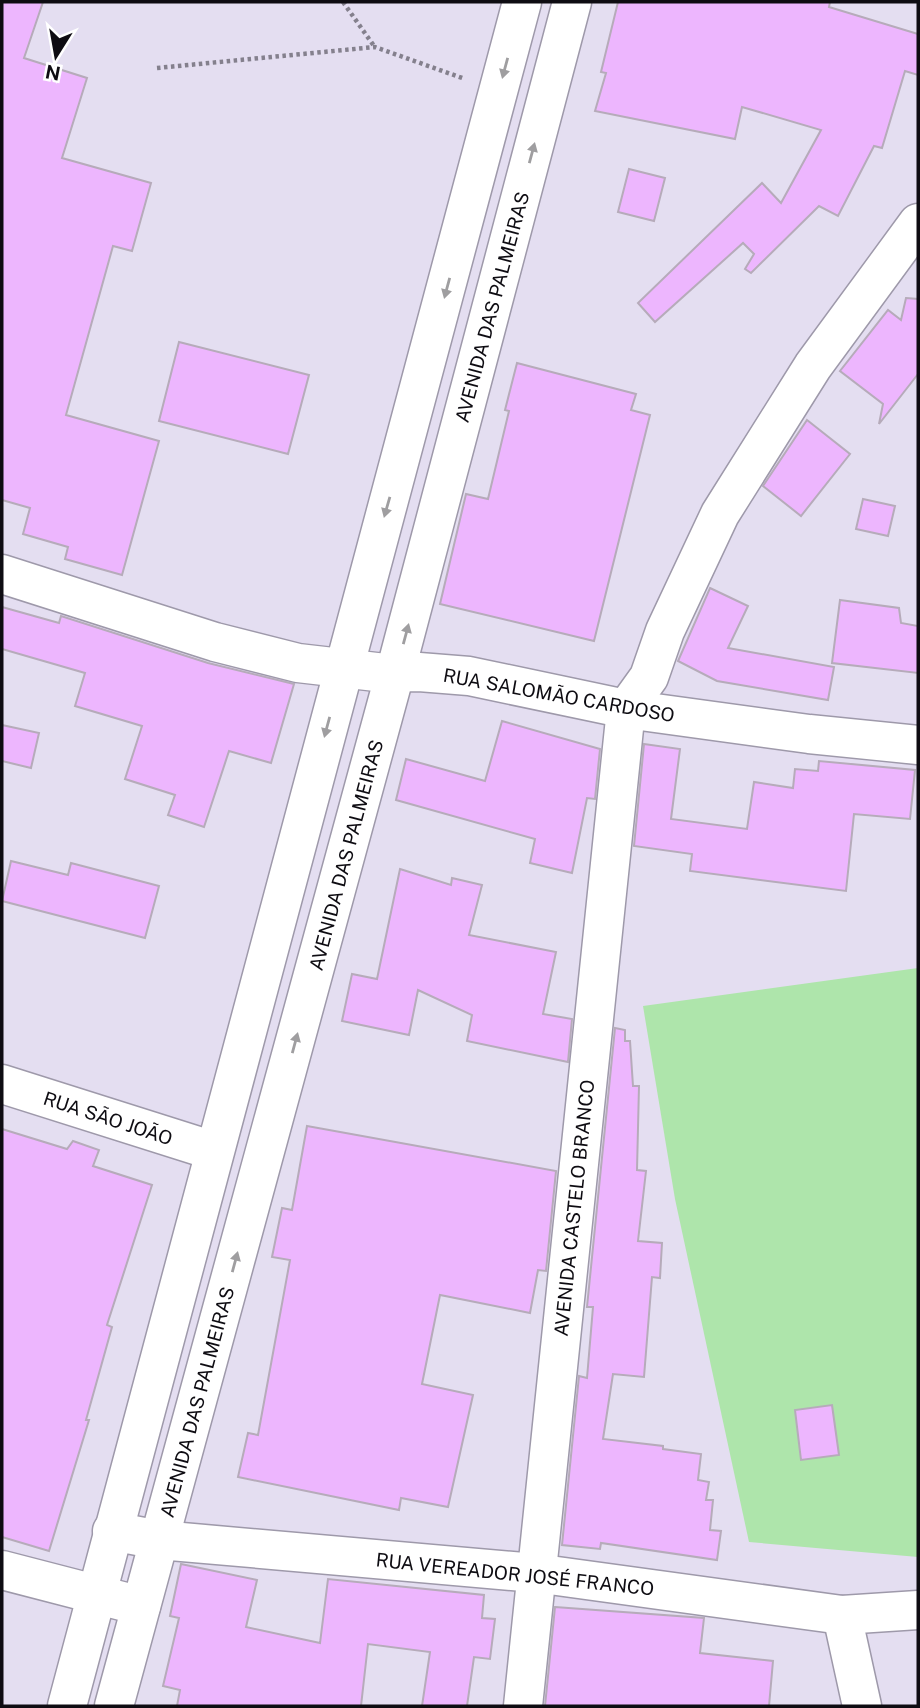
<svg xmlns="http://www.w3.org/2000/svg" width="920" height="1708" font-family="'Public Sans',sans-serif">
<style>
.green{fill:#aee5ab}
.building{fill:#edb6fe;stroke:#b6abba;stroke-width:2}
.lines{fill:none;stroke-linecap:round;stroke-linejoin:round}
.minor-casing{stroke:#9e99aa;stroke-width:41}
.major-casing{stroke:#9e99aa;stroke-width:41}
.path{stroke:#84808d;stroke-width:4.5;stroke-dasharray:3.5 3.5;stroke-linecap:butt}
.minor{stroke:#fff;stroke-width:38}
.major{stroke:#fff;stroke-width:38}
.oneway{fill:#9f9ea0}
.labels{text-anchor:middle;stroke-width:5;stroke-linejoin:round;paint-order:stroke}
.street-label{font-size:19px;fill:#0e0c12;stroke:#fff}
</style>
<rect width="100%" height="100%" fill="#e4def1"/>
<!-- green -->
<polygon class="green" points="918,968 918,1557 749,1542 675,1199 643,1006"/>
<!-- building -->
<g class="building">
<polygon points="2,2 43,2 24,58 87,78 62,158 151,183 132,251 113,246 66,415 159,441 122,575 65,559 68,547 23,534 30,508 2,500"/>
<polygon points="618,2 830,2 829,7 918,34 918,75 905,71 882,148 874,146 838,216 819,206 751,273 745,269 754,254 743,243 655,322 638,303 762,183 781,203 821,130 742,107 735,139 595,111 606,73 601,72"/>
<polygon points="629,169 665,178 654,221 618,212"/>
<polygon points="906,298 918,299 918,374 879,424 883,404 840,371 888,310 901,320"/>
<polygon points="179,342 309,375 288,454 159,421"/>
<polygon points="517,363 636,394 631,410 650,415 594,641 440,604 466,494 488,499 509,411 505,410"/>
<polygon points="807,420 850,454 801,516 763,486"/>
<polygon points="863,499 895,506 888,536 856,529"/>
<polygon points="710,588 748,606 728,648 834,667 828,700 717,681 678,661"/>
<polygon points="840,600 899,608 901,623 918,626 918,673 832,663"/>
<polygon points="2,607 59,623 61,616 208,663 294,684 271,763 229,751 204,827 168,815 175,795 125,779 142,726 75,706 85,673 2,649"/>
<polygon points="502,721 600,749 595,799 587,798 572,873 530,863 535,839 396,800 406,759 485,781"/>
<polygon points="2,725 39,733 31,768 2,761"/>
<polygon points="644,744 680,749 671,819 747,829 754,782 793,788 795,769 818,771 819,761 915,770 910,819 854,814 846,891 690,871 692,854 634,846"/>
<polygon points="11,861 68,875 71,863 159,886 145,938 2,901"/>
<polygon points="400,869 451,885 452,878 482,885 469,935 556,952 543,1014 572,1019 568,1062 467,1041 472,1015 418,990 409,1035 342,1021 352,974 377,979"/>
<polygon points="615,1028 625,1030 625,1041 630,1041 633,1086 639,1086 637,1170 646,1171 638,1241 662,1243 660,1278 652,1277 644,1377 613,1374 603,1439 663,1446 663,1449 701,1454 698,1480 709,1482 706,1500 713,1500 710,1530 721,1531 717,1560 601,1543 600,1549 562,1545 579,1376 587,1378 593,1307 587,1307"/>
<polygon points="307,1126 556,1171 546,1271 538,1270 530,1313 440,1295 422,1384 473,1395 448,1507 401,1498 399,1510 238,1477 248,1433 258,1435 290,1260 272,1257 282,1208 292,1210"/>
<polygon points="2,1129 67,1149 73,1141 99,1150 93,1166 152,1185 107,1325 112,1327 86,1420 89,1420 49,1551 2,1537"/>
<polygon points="832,1405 839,1455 801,1460 795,1410"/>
<polygon points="181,1564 257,1580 246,1627 320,1643 328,1579 484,1595 482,1618 495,1619 490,1659 474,1657 467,1706 422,1706 430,1652 368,1644 361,1706 177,1706 180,1690 163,1686 179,1618 170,1616"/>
<polygon points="555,1607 704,1618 700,1653 773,1661 769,1706 545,1706"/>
</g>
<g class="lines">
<defs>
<g id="minor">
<polyline points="2,574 215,642 298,663 385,673 419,672 469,676 626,709 809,734 918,745"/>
<polyline points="2,1084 214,1151"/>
<polyline points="112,1531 159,1540 535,1573 842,1615 918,1610"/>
<polyline points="2,1570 141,1606"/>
<polyline points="842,1615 862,1706"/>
<polyline points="523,1706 626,709 649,677 665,631 720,514 813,366 918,223"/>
</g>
<g id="major">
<polyline points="67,1706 522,2"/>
<polyline points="114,1706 395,673 572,2"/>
</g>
</defs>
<!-- minor casing -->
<use href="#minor" class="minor-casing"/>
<!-- major casing -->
<use href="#major" class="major-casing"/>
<!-- path -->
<g class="path">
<polyline points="343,2 374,46"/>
<polyline points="157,68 375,47 465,79"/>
</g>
<!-- minor -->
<use href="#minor" class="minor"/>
<!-- major -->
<use href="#major" class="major"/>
</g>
<!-- one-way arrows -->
<defs><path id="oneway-solid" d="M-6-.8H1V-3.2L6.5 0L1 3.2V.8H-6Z" transform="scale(1.75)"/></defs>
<g class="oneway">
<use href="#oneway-solid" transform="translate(505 68) rotate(105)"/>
<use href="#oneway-solid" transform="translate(532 153) rotate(-75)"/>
<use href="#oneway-solid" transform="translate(447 288) rotate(105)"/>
<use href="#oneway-solid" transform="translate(387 507) rotate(106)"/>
<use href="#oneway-solid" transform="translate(406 634) rotate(-75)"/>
<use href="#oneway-solid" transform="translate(327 727) rotate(105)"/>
<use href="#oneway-solid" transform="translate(295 1043) rotate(-75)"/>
<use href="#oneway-solid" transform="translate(235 1262) rotate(-75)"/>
</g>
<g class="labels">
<!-- street labels -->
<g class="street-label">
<text transform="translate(492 307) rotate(-75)" y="7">AVENIDA DAS PALMEIRAS</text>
<text transform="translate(559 695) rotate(10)" y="7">RUA SALOMÃO CARDOSO</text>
<text transform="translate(346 855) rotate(-75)" y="7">AVENIDA DAS PALMEIRAS</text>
<text transform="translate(108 1118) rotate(18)" y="7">RUA SÃO JOÃO</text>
<text transform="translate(574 1208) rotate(-84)" y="7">AVENIDA CASTELO BRANCO</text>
<text transform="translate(197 1402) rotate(-75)" y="7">AVENIDA DAS PALMEIRAS</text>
<text transform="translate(515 1574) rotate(6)" y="7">RUA VEREADOR JOSÉ FRANCO</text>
</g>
</g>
<!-- border -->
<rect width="920" height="1708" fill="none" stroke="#0e0c12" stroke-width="7"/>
<!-- north arrow -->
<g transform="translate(56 56) rotate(191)" stroke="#ffffff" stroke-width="5" paint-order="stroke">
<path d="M0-5L12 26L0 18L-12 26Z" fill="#0e0c12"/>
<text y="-10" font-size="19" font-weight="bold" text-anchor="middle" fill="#0e0c12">N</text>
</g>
</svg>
